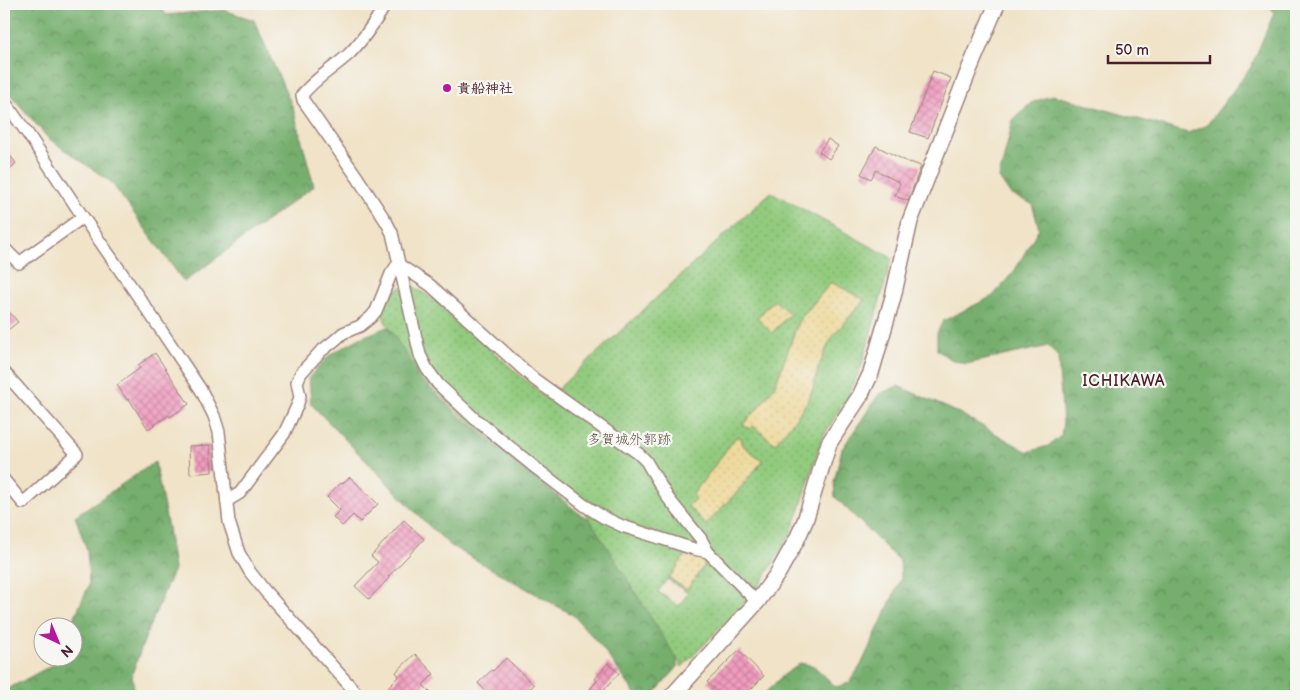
<svg xmlns="http://www.w3.org/2000/svg" width="1300" height="700" font-family="'Balsamiq Sans','Klee One',sans-serif">
<style>
.forest{fill:url(#forest-crowns);stroke:#60664c}
.sand{fill:url(#sand-dots);stroke:#9c7c64}
.park{fill:url(#park-dots);stroke:#6e7454;fill-rule:evenodd}
.building{fill:url(#building-cross-hatch)}
.lines{fill:none;stroke-linecap:round;stroke-linejoin:round}
.minor-casing{stroke:#9d817a;stroke-width:14}
.tertiary-casing{stroke:#9d817a;stroke-width:18}
.minor{stroke:#fff;stroke-width:11}
.tertiary{stroke:#fff;stroke-width:15}
.poi-dot{fill:#b5179e;stroke:#f6f6f2;stroke-width:2}
.labels{text-anchor:middle;stroke-width:4.5;stroke-linejoin:round;paint-order:stroke}
.poi-label{font-size:14px;font-weight:bold;fill:#4a1f2b;stroke:#f6f6f2;text-anchor:start}
.park-label{font-size:14px;fill:#605244;stroke:#f6f6f2}
.quarter-label{font-size:16px;letter-spacing:1px;fill:#4a1f2b;stroke:#f6f6f2}
</style>
<defs>
<pattern id="forest-crowns" width="20" height="18" patternUnits="userSpaceOnUse" patternTransform="scale(1.25)"><rect width="20" height="18" fill="#75ae6d"/><path d="M2 6a3 3 0 1 1 6 0M12 15a3 3 0 1 1 6 0" fill="none" stroke="#628d5a"/></pattern>
<pattern id="sand-dots" width="8" height="8" patternUnits="userSpaceOnUse" patternTransform="scale(1.25)"><rect width="8" height="8" fill="#eeda9e"/><path d="M2 2h.1M6 6h.1" fill="none" stroke="#cebb88" stroke-width="1.8" stroke-linecap="round"/></pattern>
<pattern id="park-dots" width="8" height="8" patternUnits="userSpaceOnUse" patternTransform="scale(1.25)"><rect width="8" height="8" fill="#92ca7e"/><path d="M2 2h.1M6 6h.1" fill="none" stroke="#7fad6d" stroke-width="1.8" stroke-linecap="round"/></pattern>
<pattern id="building-cross-hatch" width="8" height="8" patternUnits="userSpaceOnUse" patternTransform="scale(1.25)"><rect width="8" height="8" fill="#f19cbf"/><path d="M0 0l8 8M0 8l8-8" fill="none" stroke="#c57f9b"/></pattern>
</defs>
<rect width="100%" height="100%" fill="#f6f6f2"/>
<filter id="ink" filterUnits="userSpaceOnUse"><feTurbulence type="fractalNoise" baseFrequency=".02" numOctaves="2"/><feDisplacementMap in="SourceGraphic" scale="10" xChannelSelector="R" yChannelSelector="G"/><feConvolveMatrix kernelMatrix="1 2 1 2 8 2 1 2 1" color-interpolation-filters="sRGB"/></filter>
<filter id="wash" filterUnits="userSpaceOnUse"><feTurbulence type="fractalNoise" baseFrequency=".0096" numOctaves="4" result="noise"/><feDisplacementMap in="SourceGraphic" scale="20" xChannelSelector="R" yChannelSelector="G"/><feGaussianBlur stdDeviation="1.12" result="paint"/><feColorMatrix in="noise" values="0 0 0 0 0 0 0 0 0 0 0 0 0 0 0 0 0 1.4 0 .05"/><feComposite in="paint" operator="in"/></filter>
<g filter="url(#wash)">
<rect width="100%" height="100%" fill="#f0e3c8"/>
<!-- forest -->
<g class="forest">
<polygon points="4,4 157,4 167,15 224,10 254,20 293,108 314,186 184,282 111,182 48,138 4,87"/>
<polygon points="1269,4 1296,4 1296,650 1291,696 762,696 780,678 800,663 814,666 836,687 849,683 861,665 901,579 900,562 835,497 834,482 842,449 879,394 898,386 959,413 1028,452 1048,446 1061,436 1063,423 1058,357 1049,346 966,364 950,359 937,350 937,333 943,321 993,296 1015,270 1039,228 1032,204 1010,194 999,178 1013,120 1031,103 1053,95 1188,133 1207,125 1251,67 1274,13"/>
<polygon points="387,327 403,342 418,376 462,418 580,514 616,534 628,544 663,600 677,655 677,668 652,696 636,695 601,646 573,615 451,546 427,524 311,404 309,377 331,354 360,338"/>
<polygon points="155,462 168,528 174,569 148,630 132,674 135,696 4,696 4,691 54,664 57,658 72,658 72,628 70,627 89,585 87,550 75,516"/>
</g>
<!-- sand -->
<g class="sand">
<polygon points="831,282 865,299 833,336 828,345 818,369 814,386 807,402 793,422 775,444 753,426 752,426 749,429 743,425 758,408 774,387 779,375 798,322"/>
<polygon points="775,299 790,314 772,333 757,318"/>
<polygon points="736,436 738,436 743,439 762,460 762,462 738,491 706,525 688,506 694,500 693,494"/>
<polygon points="686,553 708,560 687,590 669,578"/>
</g>
<!-- park -->
<path class="park" d="M771 192 892 258 862 364 850 393 822 438 801 506 790 535 755 593 682 667 585 512 470 423 418 373 386 323 381 311 391 294 408 283 434 300 547 399ZM831 282 865 300 833 336 828 345 818 369 814 386 807 402 793 422 775 444 753 426H752L749 429 743 425 758 408 774 387 779 375 798 322ZM774 300 790 314 772 333 757 318ZM737 436H738L742 439 741 444 759 458 762 460 761 463 738 491 706 525 688 506 694 500 695 498 693 494ZM686 554 708 560 687 590 669 578ZM667 579 688 593 679 606 658 592Z"/>
<g id="blocks">
<!-- building -->
<g class="building">
<polygon points="933,71 951,78 928,138 910,132"/>
<polygon points="828,139 838,146 829,159 819,152"/>
<polygon points="876,146 910,163 910,162 921,166 908,201 895,196 900,183 876,170 871,179 861,174"/>
<polygon points="4,148 16,163 4,175"/>
<polygon points="4,306 18,322 4,333"/>
<polygon points="155,353 189,404 170,417 169,415 148,429 129,399 127,400 117,385 140,368 138,365"/>
<polygon points="210,445 212,472 190,474 189,446"/>
<polygon points="350,477 378,504 360,522 353,515 342,526 333,517 340,510 327,497 340,483 342,484"/>
<polygon points="404,520 424,539 388,577 389,578 369,599 355,586 378,562 371,556"/>
<polygon points="739,650 764,676 744,696 722,696 707,682"/>
<polygon points="415,654 434,674 423,685 434,696 379,696 399,676 396,672"/>
<polygon points="506,658 534,685 527,691 531,696 490,696 478,683 492,670 493,671"/>
<polygon points="608,663 619,673 599,696 584,696 597,681 595,679"/>
</g>
</g>
</g>
<g filter="url(#ink)">
<use href="#blocks" fill-opacity="0" stroke="#9d817a" stroke-width="1"/>
<g class="lines">
<defs>
<g id="minor">
<path d="M386 4C375 22 364 39 349 54 334 68 315 78 302 95L303 100 357 177 387 223 392 233 420 355 427 369 438 384 474 418 537 469 584 505 603 517 622 526 694 549 708 552"/>
<polyline points="4,101 30,137 83,217 153,318 201,390 214,416 219,432 229,522 239,553 250,572 265,591 359,696"/>
<polyline points="4,248 19,263 83,217"/>
<polyline points="398,264 430,285 534,379 639,454 646,461 668,498 701,539 708,552 757,602"/>
<polyline points="4,372 77,454 23,503 4,480"/>
<polyline points="227,501 240,493 284,434 297,406 300,397 297,382 301,373 320,352 334,341 343,333 360,326 371,317 376,311 391,274 398,264"/>
</g>
<polyline id="tertiary" points="672,696 757,602 778,573 797,539 805,521 829,443 860,396 871,373 893,297 910,221 969,70 997,4"/>
</defs>
<!-- minor casing -->
<use href="#minor" class="minor-casing"/>
<!-- tertiary casing -->
<use href="#tertiary" class="tertiary-casing"/>
<!-- minor -->
<use href="#minor" class="minor"/>
<!-- tertiary -->
<use href="#tertiary" class="tertiary"/>
</g>
</g>
<!-- markers -->
<circle class="poi-dot" cx="447" cy="88" r="5"/>
<g class="labels">
<!-- poi labels -->
<g class="poi-label">
<text x="457" y="93">貴船神社</text>
</g>
<!-- park labels -->
<g class="park-label">
<text x="629" y="444">多賀城外郭跡</text>
</g>
<!-- quarter labels -->
<g class="quarter-label">
<text x="1124" y="386">ICHIKAWA</text>
</g>
</g>
<!-- margin -->
<rect width="1300" height="700" fill="none" stroke="#f6f6f2" stroke-width="20"/>
<!-- north arrow -->
<g transform="translate(58 642) rotate(136)"><circle r="24" fill="#f6f6f2" stroke="#b1a0a2"/>
<path d="M0-4L9 19L0 12L-9 19Z" fill="#b5179e"/>
<text y="-8" font-size="14" font-weight="bold" text-anchor="middle" fill="#4a1f2b">N</text>
</g>
<!-- scale -->
<path d="M1108 55v8h102v-8" fill="none" stroke="#4a1f2b" stroke-width="2.5"/>
<text x="1115" y="55" font-size="15" fill="#4a1f2b" stroke="#f6f6f2" stroke-width="4" paint-order="stroke">50 m</text>
</svg>
